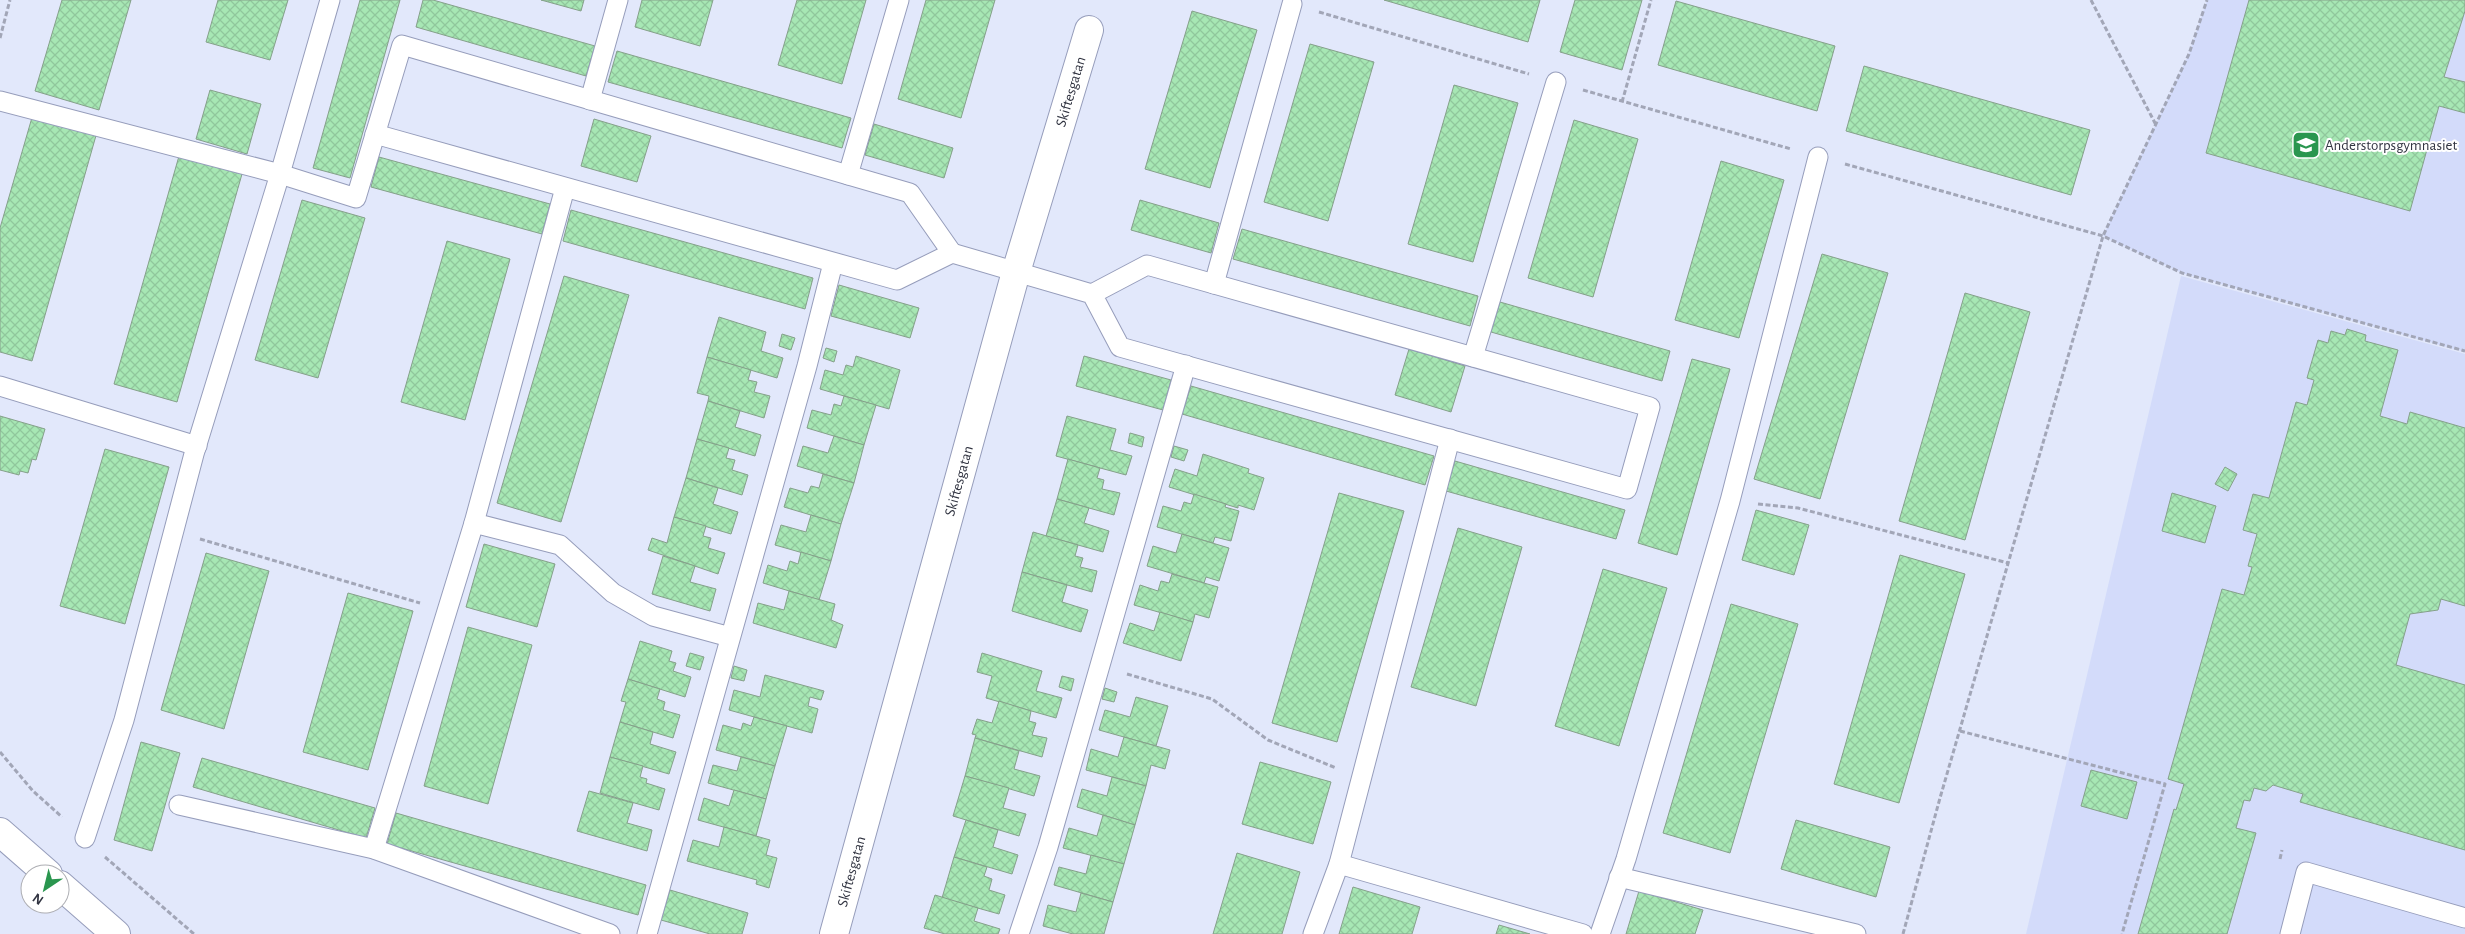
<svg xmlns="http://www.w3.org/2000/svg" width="2465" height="934" font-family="'Alegreya Sans',sans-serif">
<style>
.built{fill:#d3dbfa}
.building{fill:url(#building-cross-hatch);stroke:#85a08a}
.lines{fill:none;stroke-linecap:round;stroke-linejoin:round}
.lane-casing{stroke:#969dbb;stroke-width:21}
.street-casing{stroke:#969dbb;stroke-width:30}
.secondary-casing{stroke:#969dbb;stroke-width:30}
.path{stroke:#a2a6b7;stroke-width:3;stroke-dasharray:5 2.5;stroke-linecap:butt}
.lane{stroke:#fff;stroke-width:19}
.street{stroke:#fff;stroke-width:28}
.secondary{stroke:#fff;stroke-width:28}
.labels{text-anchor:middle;stroke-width:4;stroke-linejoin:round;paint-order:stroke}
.street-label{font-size:15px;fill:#323542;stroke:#fff}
.poi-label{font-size:15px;fill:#323542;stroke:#fff;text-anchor:start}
</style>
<defs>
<pattern id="building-cross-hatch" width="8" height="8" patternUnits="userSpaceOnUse" patternTransform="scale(1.25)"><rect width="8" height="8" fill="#a7e7b4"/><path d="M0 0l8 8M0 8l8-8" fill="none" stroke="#90c79c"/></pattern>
</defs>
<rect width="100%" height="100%" fill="#e2e8fb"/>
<!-- built -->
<g class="built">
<polygon points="2207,0 2465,0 2465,352 2182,273 2103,236 2189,54"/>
<polygon points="2181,276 2465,354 2465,934 2026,934"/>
</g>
<!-- building -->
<g class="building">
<polygon points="62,0 131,0 99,110 35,91"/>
<polygon points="218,0 288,0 270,60 206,42"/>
<polygon points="360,0 400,0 350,178 313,168"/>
<polygon points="423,0 433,0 595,46 586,76 416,27"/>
<polygon points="541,0 584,0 581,11"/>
<polygon points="642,0 713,0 700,46 635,27"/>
<polygon points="797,0 866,0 842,84 778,65"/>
<polygon points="926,0 995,0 961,118 898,99"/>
<polygon points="1384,0 1540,0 1528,42"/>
<polygon points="1575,0 1642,0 1622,70 1560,52"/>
<polygon points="2249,0 2465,0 2465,11 2444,77 2465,82 2465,113 2439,106 2410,211 2206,153"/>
<polygon points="1676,1 1835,46 1817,111 1658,65"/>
<polygon points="1192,11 1257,30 1210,188 1145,169"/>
<polygon points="1310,44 1374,62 1328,221 1264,202"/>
<polygon points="617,51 851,118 842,148 608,82"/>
<polygon points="1864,66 2090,130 2071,195 1846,131"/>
<polygon points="1454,85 1518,103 1473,262 1408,244"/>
<polygon points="210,90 261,104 247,154 196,139"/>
<polygon points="33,114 97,132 32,361 0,352 0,228"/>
<polygon points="594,119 651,136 637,182 581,166"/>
<polygon points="1574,120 1638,139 1593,297 1528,278"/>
<polygon points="874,124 953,148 944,178 865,155"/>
<polygon points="179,156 242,174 177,402 114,384"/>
<polygon points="379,157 550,204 542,234 371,187"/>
<polygon points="1721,161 1784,180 1739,338 1675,320"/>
<polygon points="302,200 365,218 318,378 255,360"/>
<polygon points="1140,200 1219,223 1211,253 1131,230"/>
<polygon points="571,210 813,278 805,309 563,241"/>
<polygon points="1242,229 1478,296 1470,326 1233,259"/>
<polygon points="447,241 510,259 465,420 401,402"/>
<polygon points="1822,254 1888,273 1820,499 1754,479"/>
<polygon points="564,276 629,295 561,522 497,503"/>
<polygon points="839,285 919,308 910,338 831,316"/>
<polygon points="1965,293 2030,312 1965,540 1899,521"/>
<polygon points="1500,302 1670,351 1662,381 1491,332"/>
<polygon points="719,317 766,332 761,351 783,358 777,378 707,357"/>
<polygon points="2347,329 2366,335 2365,341 2398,350 2380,416 2407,424 2410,412 2465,428 2465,606 2441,599 2438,610 2410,614 2396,665 2465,685 2465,850 2300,802 2303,794 2273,785 2266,791 2254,788 2250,801 2244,800 2236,828 2256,833 2227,934 2138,934 2174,809 2176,810 2184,784 2168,779 2222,589 2244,595 2252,567 2248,566 2257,534 2243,530 2253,494 2269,498 2296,402 2307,405 2314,380 2307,378 2318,340 2328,343 2331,331 2345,335"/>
<polygon points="782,334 795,338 791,350 779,346"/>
<polygon points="826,348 837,351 834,362 823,358"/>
<polygon points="1409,349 1465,366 1451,412 1395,395"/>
<polygon points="856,356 900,370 889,409 820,389 825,370 843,375 846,365 853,367"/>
<polygon points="1084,356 1171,380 1163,410 1076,386"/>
<polygon points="707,357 751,370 748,380 757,382 754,392 770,396 764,418 708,401 709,396 697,393"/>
<polygon points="1692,359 1730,369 1677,555 1638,543"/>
<polygon points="1191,386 1434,456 1425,485 1182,414"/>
<polygon points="844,396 876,405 864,445 807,428 812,410 831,415 834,404 841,406"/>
<polygon points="708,401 740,411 735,427 761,435 755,456 697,439"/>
<polygon points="0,416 45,429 36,460 32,459 28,473 20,471 19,475 0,470"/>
<polygon points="1067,416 1116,429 1110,450 1132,456 1126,475 1056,456"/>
<polygon points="1130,433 1144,437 1142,447 1128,443"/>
<polygon points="834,436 864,445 854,483 797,466 803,446 828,453"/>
<polygon points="697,439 729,448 726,458 735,460 732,470 748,475 742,495 686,478"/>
<polygon points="1174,446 1188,450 1184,461 1171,457"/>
<polygon points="105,449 169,467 125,624 60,606"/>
<polygon points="1203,454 1249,469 1248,473 1264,478 1254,510 1238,505 1238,508 1169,487 1175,469 1197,476"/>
<polygon points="1068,459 1100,468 1097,478 1104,480 1102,489 1120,493 1114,515 1057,499"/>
<polygon points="1455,461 1625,510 1616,539 1446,491"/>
<polygon points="2225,467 2237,474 2228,491 2215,484"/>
<polygon points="823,474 854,483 841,524 784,507 790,488 808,493 811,486 819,488"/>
<polygon points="686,478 718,488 713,504 738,512 731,534 674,517"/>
<polygon points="1339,493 1404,511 1337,742 1272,723"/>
<polygon points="2172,493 2216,506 2205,543 2162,531"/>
<polygon points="1194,494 1226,504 1225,507 1239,511 1231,541 1215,537 1213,543 1157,527 1163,506 1181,511 1184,502 1191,504"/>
<polygon points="1057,499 1089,508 1084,523 1109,531 1103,552 1046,536"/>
<polygon points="1756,510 1809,525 1794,575 1742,560"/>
<polygon points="811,515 841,524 831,561 775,545 781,525 806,532"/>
<polygon points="674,517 706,526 703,536 711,538 708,548 725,553 718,574 648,550 652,538 667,543"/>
<polygon points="1458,528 1522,547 1476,706 1411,687"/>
<polygon points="1033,532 1078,545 1075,556 1083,558 1080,567 1097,571 1092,592 1022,572"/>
<polygon points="1182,534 1229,548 1219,581 1206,577 1204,583 1147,566 1153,546 1176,553"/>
<polygon points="484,544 555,564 537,627 466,607"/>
<polygon points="801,552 831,561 819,600 763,583 768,565 787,571 790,561 798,564"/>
<polygon points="206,553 269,571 224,729 161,710"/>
<polygon points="1900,555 1965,574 1899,803 1834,784"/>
<polygon points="663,556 695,566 690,582 716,589 710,611 652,594"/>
<polygon points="1603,569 1667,588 1619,746 1555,726"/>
<polygon points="1022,572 1067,585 1062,602 1088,610 1081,632 1012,611"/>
<polygon points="1172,574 1218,587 1209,618 1195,614 1193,622 1134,605 1140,585 1158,591 1161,581 1169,583"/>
<polygon points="789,591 835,604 831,620 843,625 836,648 753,623 758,603 784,610"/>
<polygon points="348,593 413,611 368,770 303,752"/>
<polygon points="1731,604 1798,624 1730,853 1663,833"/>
<polygon points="1160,612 1193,622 1181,661 1123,643 1130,623 1154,631"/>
<polygon points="468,627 532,645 488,804 424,786"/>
<polygon points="640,641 672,651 669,661 676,663 673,671 691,677 685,697 628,679"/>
<polygon points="690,653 704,657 700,670 686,666"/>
<polygon points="982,653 1042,671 1036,691 1062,698 1056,718 986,698 992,676 977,672"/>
<polygon points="734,666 747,670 744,681 731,678"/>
<polygon points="765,675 824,691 821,700 810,697 808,706 818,709 812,733 729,710 734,690 760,697"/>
<polygon points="1062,676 1074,679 1071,691 1059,687"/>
<polygon points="628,679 660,689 657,699 665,702 663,710 680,715 673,738 620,722 626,702 621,701"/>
<polygon points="1105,688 1117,692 1114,702 1102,699"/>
<polygon points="1136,697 1168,706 1156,746 1099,730 1105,710 1130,717"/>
<polygon points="999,701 1031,711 1029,721 1036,723 1032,735 1047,738 1042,757 975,738 976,735 972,734 977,719 992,723"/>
<polygon points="754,717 787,726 775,766 716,750 723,725 741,730 743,723 751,726"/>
<polygon points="620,722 653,732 650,744 676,752 669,774 610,757"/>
<polygon points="1124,737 1170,750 1165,769 1151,765 1146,786 1086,770 1091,749 1118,757"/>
<polygon points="975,738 1019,751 1014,769 1040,776 1034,796 965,776"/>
<polygon points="141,742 180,753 152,851 114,840"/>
<polygon points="610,757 643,766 640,777 647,779 646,783 665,789 659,810 600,793"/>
<polygon points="741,757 775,766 766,799 708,783 713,765 737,771"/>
<polygon points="202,758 375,808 366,838 193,787"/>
<polygon points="1260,762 1331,782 1313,844 1242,824"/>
<polygon points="2091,770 2137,782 2127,819 2081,806"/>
<polygon points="965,776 1009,788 1003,808 1026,814 1019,836 953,816"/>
<polygon points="1112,777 1146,786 1135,825 1077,807 1082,789 1107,796"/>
<polygon points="734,790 766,799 756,836 698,820 704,798 729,806"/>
<polygon points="589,791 633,803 627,823 652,830 647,851 577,831"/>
<polygon points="396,813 646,885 638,915 387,844"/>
<polygon points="1103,815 1135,825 1124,864 1063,848 1069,828 1097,836"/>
<polygon points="966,820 998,830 993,847 1018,855 1012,874 954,857"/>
<polygon points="1796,820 1890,847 1876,897 1781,869"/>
<polygon points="724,827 770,840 766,855 777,858 769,888 756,884 757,880 687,861 693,840 719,847"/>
<polygon points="1237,853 1300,872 1282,934 1213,934"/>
<polygon points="1091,855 1124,864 1113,902 1054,885 1059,867 1086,874"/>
<polygon points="954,857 987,867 984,876 992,879 989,890 1005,895 999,914 942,898"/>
<polygon points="1353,887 1420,907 1412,934 1339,934"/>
<polygon points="670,890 748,913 742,934 710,934 661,920"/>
<polygon points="1639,891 1703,910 1695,934 1626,934"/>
<polygon points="1081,893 1113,902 1104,934 1073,934 1043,926 1048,905 1076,912"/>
<polygon points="935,895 978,908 974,921 1000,929 998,934 945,934 924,928"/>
<polygon points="1499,925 1530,934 1496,934"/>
</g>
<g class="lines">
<defs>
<g id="lane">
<polyline points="590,100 618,0"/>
<polyline points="0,101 280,174 356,198 402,45 910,193 952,253"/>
<polyline points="375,134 897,280 952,253 1092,294 1147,265 1650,407 1627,489 1120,347 1092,294"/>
<polyline points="848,175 899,0"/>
<polyline points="565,188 474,523 560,545 613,593 653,616 730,637"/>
<polyline points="1214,284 1292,4"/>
<polyline points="1473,357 1556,82"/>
<polyline points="0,386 197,446"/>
<polyline points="179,805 374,849 610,934"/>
<polyline points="85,838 124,720 194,454 280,174 330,0"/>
<polyline points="374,849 474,523"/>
<polyline points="1339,864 1450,439"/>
<polyline points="1619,877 1856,934"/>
<polyline points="647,934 807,366 833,263"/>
<polyline points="1019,934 1048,847 1186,365"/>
<polyline points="1313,934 1339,864 1583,934"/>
<polyline points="1600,934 1626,859 1730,501 1818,157"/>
<polyline points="2290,934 2306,872 2465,918"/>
</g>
<g id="street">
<path id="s1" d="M834 934 1016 272 1089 30"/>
</g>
<g id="secondary">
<polyline points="0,832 48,874"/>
<polyline points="60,885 116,934"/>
</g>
</defs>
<!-- lane casing -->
<use href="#lane" class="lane-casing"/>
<!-- street casing -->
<use href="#street" class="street-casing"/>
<!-- secondary casing -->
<use href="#secondary" class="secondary-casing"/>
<!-- path -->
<g class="path">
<polyline points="2091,0 2156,125"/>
<polyline points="1319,12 1529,74"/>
<polyline points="0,38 10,0"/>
<polyline points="1583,90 1791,149"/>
<polyline points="1622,102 1651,0"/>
<polyline points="1845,164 2103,236 2182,273 2465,351"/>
<polyline points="1758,504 1798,508 2008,563"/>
<polyline points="200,539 420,603"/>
<polyline points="1127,674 1212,699 1268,740 1336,768"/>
<polyline points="1960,731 2165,784 2122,934"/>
<polyline points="0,752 33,791 62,817"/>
<polyline points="105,857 194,934"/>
<polyline points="2280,859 2282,850"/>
<polyline points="1903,934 1940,798 2103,236 2189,54 2207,0"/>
</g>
<!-- lane -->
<use href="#lane" class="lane"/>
<!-- street -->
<use href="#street" class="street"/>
<!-- secondary -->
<use href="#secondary" class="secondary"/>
</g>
<!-- icons -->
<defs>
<symbol id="school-square" viewBox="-11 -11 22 22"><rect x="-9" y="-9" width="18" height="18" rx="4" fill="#2a964f" stroke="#fff"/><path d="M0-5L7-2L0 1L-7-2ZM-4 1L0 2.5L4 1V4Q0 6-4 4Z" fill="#fff"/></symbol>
</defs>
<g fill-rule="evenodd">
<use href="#school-square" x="2290" y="129" width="32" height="32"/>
</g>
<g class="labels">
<!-- street labels -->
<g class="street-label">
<text dy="5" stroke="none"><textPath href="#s1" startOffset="875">Skiftesgatan</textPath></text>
<text dy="5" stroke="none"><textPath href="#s1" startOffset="470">Skiftesgatan</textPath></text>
<text dy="5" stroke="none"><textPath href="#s1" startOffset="65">Skiftesgatan</textPath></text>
</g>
<!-- poi labels -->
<g class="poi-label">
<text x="2325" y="150">Anderstorpsgymnasiet</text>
</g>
</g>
<!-- north arrow -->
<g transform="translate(45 889) rotate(215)"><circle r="24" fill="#ffffff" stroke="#adaeb3"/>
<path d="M0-4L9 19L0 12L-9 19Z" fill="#2a964f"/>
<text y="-8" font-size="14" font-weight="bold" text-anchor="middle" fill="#323542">N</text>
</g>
</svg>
